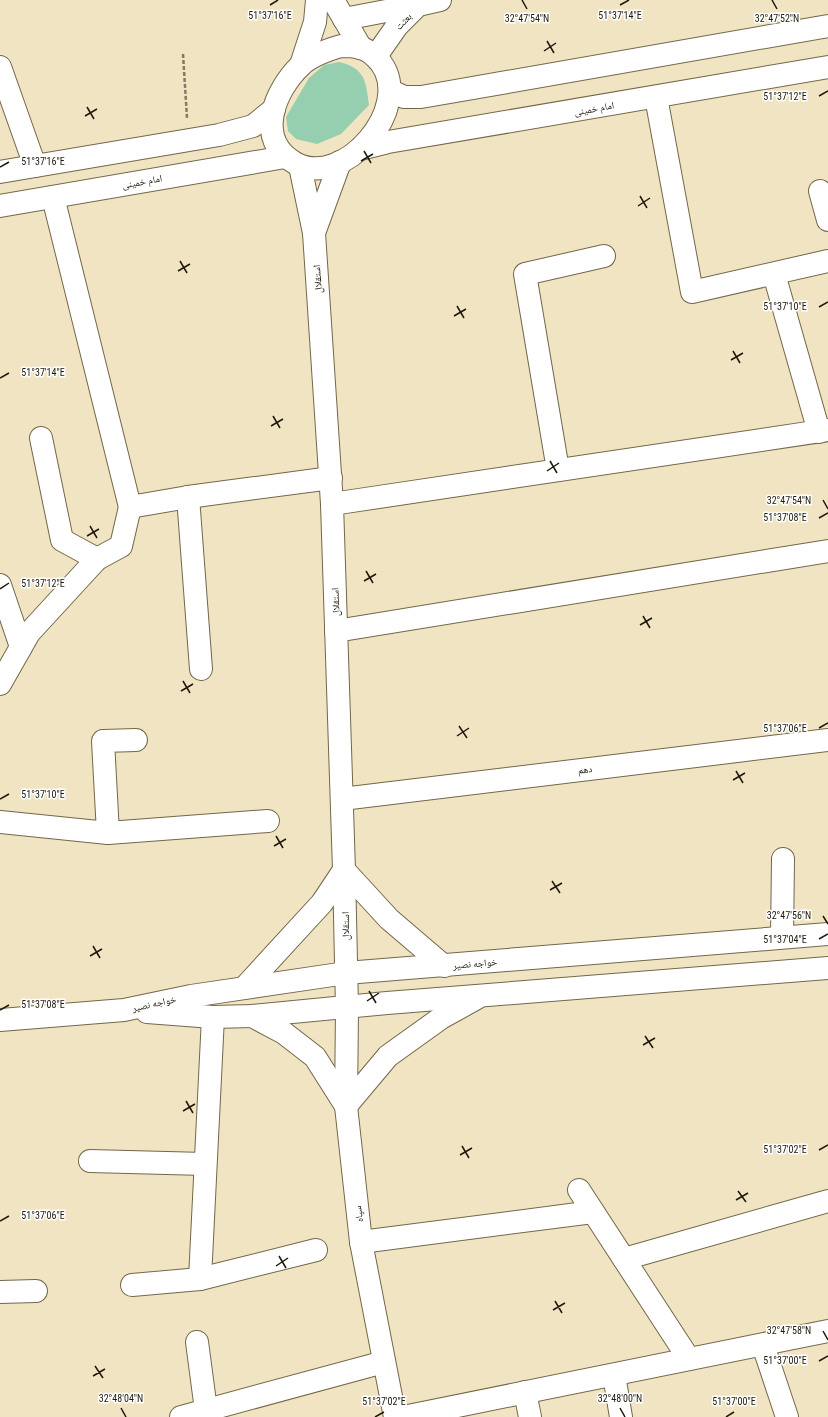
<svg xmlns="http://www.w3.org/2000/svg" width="828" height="1417" font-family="'Roboto Condensed','Noto Naskh Arabic',sans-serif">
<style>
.green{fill:#95cfaf}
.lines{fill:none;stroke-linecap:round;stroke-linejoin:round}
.minor-casing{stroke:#73674a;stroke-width:24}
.tertiary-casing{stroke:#73674a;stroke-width:24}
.secondary-casing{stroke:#73674a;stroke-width:24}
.path{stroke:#837a64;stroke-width:2.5;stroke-dasharray:4 2;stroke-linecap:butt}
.minor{stroke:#fff;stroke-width:22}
.tertiary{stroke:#fff;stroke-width:22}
.secondary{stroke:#fff;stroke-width:22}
.ticks{fill:none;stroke:#1d180c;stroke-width:1.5}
.labels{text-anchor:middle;stroke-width:3;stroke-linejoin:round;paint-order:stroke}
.street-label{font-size:10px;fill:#1d180c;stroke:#fff}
.ticks-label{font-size:10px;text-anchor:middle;fill:#1d180c;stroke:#fff;stroke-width:3;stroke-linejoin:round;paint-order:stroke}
</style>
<rect width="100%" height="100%" fill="#f1e4c3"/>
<!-- green -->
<path class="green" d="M339 62C365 68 366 81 369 105L341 134 317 144 296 139 288 131 286 117 309 78 324 65Z"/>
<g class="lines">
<defs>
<g id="minor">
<polyline points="344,19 418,5"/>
<polyline points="376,56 397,26 418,5 440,0"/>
<polyline points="0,67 35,166"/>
<polyline points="656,97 692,292 828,261"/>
<polyline points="820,191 828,220"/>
<polyline points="53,197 130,507 188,497 331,478"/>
<polyline points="774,274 819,432"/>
<polyline points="41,438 62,540 97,559"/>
<polyline points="558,470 525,274 604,256"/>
<polyline points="188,497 201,669"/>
<polyline points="332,504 828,430"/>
<polyline points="0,585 21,647"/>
<polyline points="336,631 828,551"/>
<polyline points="0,684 29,633 97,559 121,546 130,507"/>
<polyline points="342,799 828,740"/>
<polyline points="0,822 108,833 268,821"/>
<polyline points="108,833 103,741 136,740"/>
<polyline points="782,937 783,859"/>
<polyline points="90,1161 205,1164"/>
<polyline points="579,1190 689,1359"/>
<polyline points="361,1242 593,1212"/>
<polyline points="624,1259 828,1201"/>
<polyline points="200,1279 213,1017"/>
<polyline points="132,1285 200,1279 316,1250"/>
<polyline points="0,1292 36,1291"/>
<polyline points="197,1342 206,1410"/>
<polyline points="763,1345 787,1417"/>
<polyline points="614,1375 621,1417"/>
<polyline points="525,1392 530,1417"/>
<polyline points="181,1417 384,1362"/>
<polyline points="403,1417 828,1331"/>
</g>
<g id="tertiary">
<polyline points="333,0 361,48"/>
<polyline points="301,65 315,22 317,0"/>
<polyline points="300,166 314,233 340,162"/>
<polyline points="314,233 332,504 344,870 347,1008 346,1106 361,1242 395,1417"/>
<polyline points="244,988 322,903 344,870 389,919 444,966"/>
<polyline points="147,1012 213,1017 252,1016 387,1003 828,968"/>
<polyline points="252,1016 284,1033 315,1057 346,1106 388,1056 441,1018 477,998"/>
<polyline points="0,1020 124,1010 191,996 346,973 828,934"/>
</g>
<g id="secondary">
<path d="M341 46C347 46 354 46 360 48 368 49 376 57 381 63 414 108 343 190 295 163 254 140 274 91 301 65 312 55 327 50 341 46Z"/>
<polyline points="391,91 404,97 421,97 828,26"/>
<polyline points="360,149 388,142 828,67"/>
<polyline points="0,172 219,135 253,126 274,109"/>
<polyline points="0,206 285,157"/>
</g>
</defs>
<!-- minor casing -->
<use href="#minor" class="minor-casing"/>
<!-- tertiary casing -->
<use href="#tertiary" class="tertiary-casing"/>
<!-- secondary casing -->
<use href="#secondary" class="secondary-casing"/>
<!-- path -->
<polyline class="path" points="183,54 187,118"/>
<!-- minor -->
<use href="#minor" class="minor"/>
<!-- tertiary -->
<use href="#tertiary" class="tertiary"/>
<!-- secondary -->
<use href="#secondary" class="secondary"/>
</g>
<!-- ticks -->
<path class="ticks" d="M522 0 527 9M772 0 777 9M270 5 278 0M620 5 629 0M547 41 554 53M544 51 556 43M819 96 828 91M87 107 94 119M85 116 97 109M364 151 371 163M361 161 373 154M0 167 9 162M640 196 647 208M638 206 650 198M180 261 187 273M178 271 190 264M457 306 464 318M819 307 828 302M454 316 466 309M733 351 740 363M731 360 743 353M0 378 9 373M273 416 280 428M271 426 283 419M550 461 557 473M547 471 559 463M823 500 828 509M819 518 828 513M90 526 97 538M87 536 99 529M366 571 373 583M364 581 376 574M0 589 9 583M643 616 650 628M640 625 652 618M183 681 190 693M181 691 193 684M459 726 467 738M819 728 828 723M457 736 469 728M736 771 743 783M733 780 745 773M0 799 9 794M276 836 283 848M274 846 286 839M552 881 560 893M550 890 562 883M823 916 828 924M819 939 828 934M93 946 100 958M90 956 102 949M369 991 376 1003M367 1001 379 993M0 1010 9 1005M645 1036 653 1048M643 1045 655 1038M186 1101 193 1113M183 1111 195 1104M462 1146 469 1158M819 1150 828 1145M460 1155 472 1148M738 1191 746 1202M736 1200 748 1193M0 1221 9 1216M279 1256 286 1268M276 1266 288 1258M555 1301 562 1313M553 1310 565 1303M823 1331 828 1340M819 1361 828 1356M95 1366 103 1378M93 1376 105 1369M121 1408 126 1417M620 1408 625 1417M375 1417 384 1412M726 1417 734 1412"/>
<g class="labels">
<!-- street labels -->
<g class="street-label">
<text transform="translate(403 21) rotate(-47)" y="4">بعثت</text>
<text transform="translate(594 108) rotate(-10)" y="4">امام خمینی</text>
<text transform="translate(142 181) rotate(-10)" y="4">امام خمینی</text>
<text transform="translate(317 279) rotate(-94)" y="4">استقلال</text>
<text transform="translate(335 602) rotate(-92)" y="4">استقلال</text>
<text transform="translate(585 769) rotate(-7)" y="4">دهم</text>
<text transform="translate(345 926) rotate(-91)" y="4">استقلال</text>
<text transform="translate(475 963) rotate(-5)" y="4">خواجه نصیر</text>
<text transform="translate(154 1003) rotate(-12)" y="4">خواجه نصیر</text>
<text transform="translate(358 1214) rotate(-97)" y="4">سپاه</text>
</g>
</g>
<g class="ticks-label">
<text x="270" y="19">51°37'16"E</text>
<text x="620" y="19">51°37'14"E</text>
<text x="527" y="22">32°47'54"N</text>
<text x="777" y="22">32°47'52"N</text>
<text x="785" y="100">51°37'12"E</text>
<text x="43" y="165">51°37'16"E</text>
<text x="785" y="310">51°37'10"E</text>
<text x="43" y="376">51°37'14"E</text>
<text x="789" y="504">32°47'54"N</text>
<text x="785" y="521">51°37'08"E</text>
<text x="43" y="587">51°37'12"E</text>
<text x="785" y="732">51°37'06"E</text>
<text x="43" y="798">51°37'10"E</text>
<text x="789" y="919">32°47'56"N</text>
<text x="785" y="943">51°37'04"E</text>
<text x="43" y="1008">51°37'08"E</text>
<text x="785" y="1153">51°37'02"E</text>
<text x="43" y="1219">51°37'06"E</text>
<text x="789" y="1334">32°47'58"N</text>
<text x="785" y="1364">51°37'00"E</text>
<text x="121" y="1402">32°48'04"N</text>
<text x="620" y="1402">32°48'00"N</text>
<text x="384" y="1405">51°37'02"E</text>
<text x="734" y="1405">51°37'00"E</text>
</g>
</svg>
